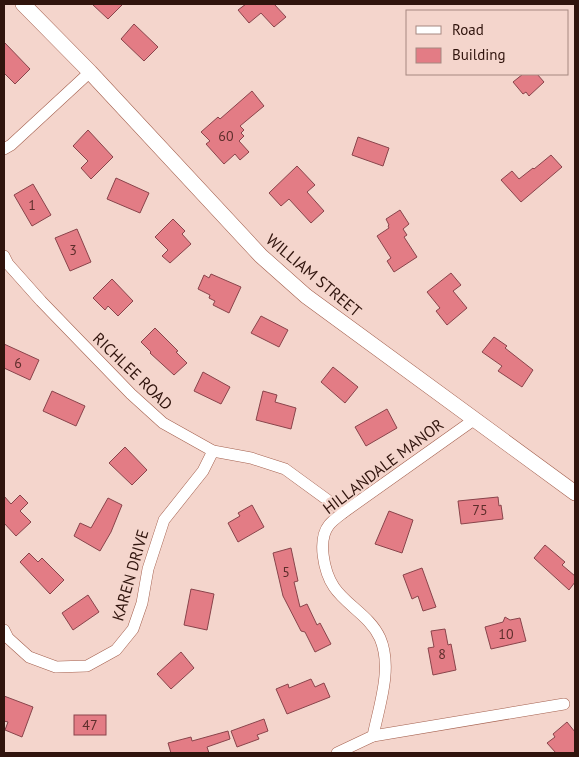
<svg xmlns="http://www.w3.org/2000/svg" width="579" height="757" font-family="'PT Sans',sans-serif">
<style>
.building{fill:#e37c85;stroke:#89444b}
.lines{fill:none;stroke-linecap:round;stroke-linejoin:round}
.minor-casing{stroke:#a4604e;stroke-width:12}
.tertiary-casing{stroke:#a4604e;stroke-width:16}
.minor{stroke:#fff;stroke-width:11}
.tertiary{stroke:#fff;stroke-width:15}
.labels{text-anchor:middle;stroke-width:4.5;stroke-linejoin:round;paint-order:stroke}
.number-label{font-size:14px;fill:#5d2e2b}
.street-label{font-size:16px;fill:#30140d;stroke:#f4d5cc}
</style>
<rect width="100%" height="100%" fill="#f4d5cc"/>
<!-- building -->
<g class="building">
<polygon points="92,4 123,4 108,19"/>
<polygon points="246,4 274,4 286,17 274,27 261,13 249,23 238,10"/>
<polygon points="134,24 158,47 144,61 121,39"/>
<polygon points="4,42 30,69 15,84 4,73"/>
<polygon points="523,74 537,74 544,82 529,96 526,92 523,94 513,82"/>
<polygon points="252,91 264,106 240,126 244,130 241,133 244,136 239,141 249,152 240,160 235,154 224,164 206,144 210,141 201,132 218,117 220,119"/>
<polygon points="88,130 113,157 91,179 81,168 88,161 73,146"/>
<polygon points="358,137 389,148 383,166 352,155"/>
<polygon points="551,155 562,167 521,202 501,180 512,171 519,179 533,168 534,169"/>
<polygon points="297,166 315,185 307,192 324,211 311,223 289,199 281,206 269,193"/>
<polygon points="116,178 149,193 140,213 107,199"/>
<polygon points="33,184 51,215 32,226 14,195"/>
<polygon points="400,210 409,224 403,229 407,235 404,237 417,257 394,272 387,261 391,258 377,236 389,228 388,226 389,225 386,219"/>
<polygon points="173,219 185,231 182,234 191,244 170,263 162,256 168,250 155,237"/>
<polygon points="77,229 91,262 70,271 55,238"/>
<polygon points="451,273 461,285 453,291 467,308 447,325 436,311 440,308 427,292"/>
<polygon points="211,274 241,287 229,313 213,305 215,301 209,298 210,295 198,289 204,275 209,278"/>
<polygon points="112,279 133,301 118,316 108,306 105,310 93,298"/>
<polygon points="261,316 288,330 279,347 251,333"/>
<polygon points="155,328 178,351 176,352 187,363 174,375 150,353 151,352 141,342"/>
<polygon points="494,337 507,346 505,348 533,370 522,387 498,371 502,366 482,352"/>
<polygon points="4,344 39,360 30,380 4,368"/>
<polygon points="333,367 358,387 345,403 321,382"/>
<polygon points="203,372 230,387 221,404 194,391"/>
<polygon points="52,391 85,406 76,426 43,411"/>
<polygon points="263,391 277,395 275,402 296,408 291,429 256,420"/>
<polygon points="387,409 397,428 366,446 355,427"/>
<polygon points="125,447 147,470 132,485 109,463"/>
<polygon points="20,495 28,503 20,511 31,522 16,536 4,523 4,496 11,504"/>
<polygon points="498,497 499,506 501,505 503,519 461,524 458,501"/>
<polygon points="108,498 122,505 111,532 100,551 74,536 80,523 91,528"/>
<polygon points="252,505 264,527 238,542 228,523 240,516 238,513"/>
<polygon points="389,511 413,520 402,553 375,544"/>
<polygon points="545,545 565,562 562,565 575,576 575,582 569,590 534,558"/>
<polygon points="291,548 298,581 294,582 300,607 307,604 317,625 320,623 331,644 315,652 305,632 301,631 283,596 273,553"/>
<polygon points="29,553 38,562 42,558 64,580 50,594 20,562"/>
<polygon points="422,568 436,607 423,611 418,596 412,599 403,575"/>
<polygon points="191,589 214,594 207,630 184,625"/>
<polygon points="88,595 99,612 73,630 62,613"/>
<polygon points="505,617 510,620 520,618 526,641 491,649 485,627 503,622"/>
<polygon points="445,629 448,645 451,644 456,670 433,675 428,648 434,647 431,631"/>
<polygon points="181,652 194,668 171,689 157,674"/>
<polygon points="311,679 315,687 324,683 330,697 287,714 276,689 288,684 289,688"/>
<polygon points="4,696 33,707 22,737 5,730 8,722 4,721"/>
<rect x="74" y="715" width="32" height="20"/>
<polygon points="264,719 268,731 257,735 259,739 237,747 231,731"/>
<polygon points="567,722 575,732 575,753 556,753 547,743 555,737 553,734"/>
<polygon points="228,731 230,739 207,747 209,753 171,753 168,743 191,737 192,741"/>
</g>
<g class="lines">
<defs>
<g id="minor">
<polyline points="4,149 11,145 90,72"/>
<polyline points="4,256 8,264 41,301 131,394 163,423 213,451 251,458 285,469 344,512"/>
<polyline points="4,630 8,638 29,657 56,667 87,666 116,650 133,629 142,603 148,569 164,520 203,471 213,451"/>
<path d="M373 736C379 706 393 668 380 638 370 616 346 605 334 587 324 572 317 540 329 525 333 520 339 516 344 512L475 419"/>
<polyline points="337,753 373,736 564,704"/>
</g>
<polyline id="tertiary" points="23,4 90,72 261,256 306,296 575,493"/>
</defs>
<!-- minor casing -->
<use href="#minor" class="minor-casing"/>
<!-- tertiary casing -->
<use href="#tertiary" class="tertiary-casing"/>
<!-- minor -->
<use href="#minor" class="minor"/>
<!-- tertiary -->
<use href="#tertiary" class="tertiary"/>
</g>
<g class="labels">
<!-- number labels -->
<g class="number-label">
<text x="226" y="141">60</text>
<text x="32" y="210">1</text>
<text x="73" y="255">3</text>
<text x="18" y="368">6</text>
<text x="480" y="515">75</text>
<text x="286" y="577">5</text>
<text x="506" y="639">10</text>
<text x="442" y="659">8</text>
<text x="90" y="730">47</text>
</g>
<!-- street labels -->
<g class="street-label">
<text transform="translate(314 275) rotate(40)" y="6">WILLIAM STREET</text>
<text transform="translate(133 371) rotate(44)" y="6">RICHLEE ROAD</text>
<text transform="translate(383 466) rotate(-37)" y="6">HILLANDALE MANOR</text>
<text transform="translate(130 575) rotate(-74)" y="6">KAREN DRIVE</text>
</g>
</g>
<!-- border -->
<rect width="579" height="757" fill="none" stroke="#30140d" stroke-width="10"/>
<!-- legend -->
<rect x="406" y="10" width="162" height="65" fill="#f4d5cc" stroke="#a68880"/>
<rect x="416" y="26" width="25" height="8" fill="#ffffff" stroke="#a68880"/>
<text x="452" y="35" font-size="15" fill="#30140d">Road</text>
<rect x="416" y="48" width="25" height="15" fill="#e37c85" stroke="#a68880"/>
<text x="452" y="60" font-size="15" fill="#30140d">Building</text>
</svg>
